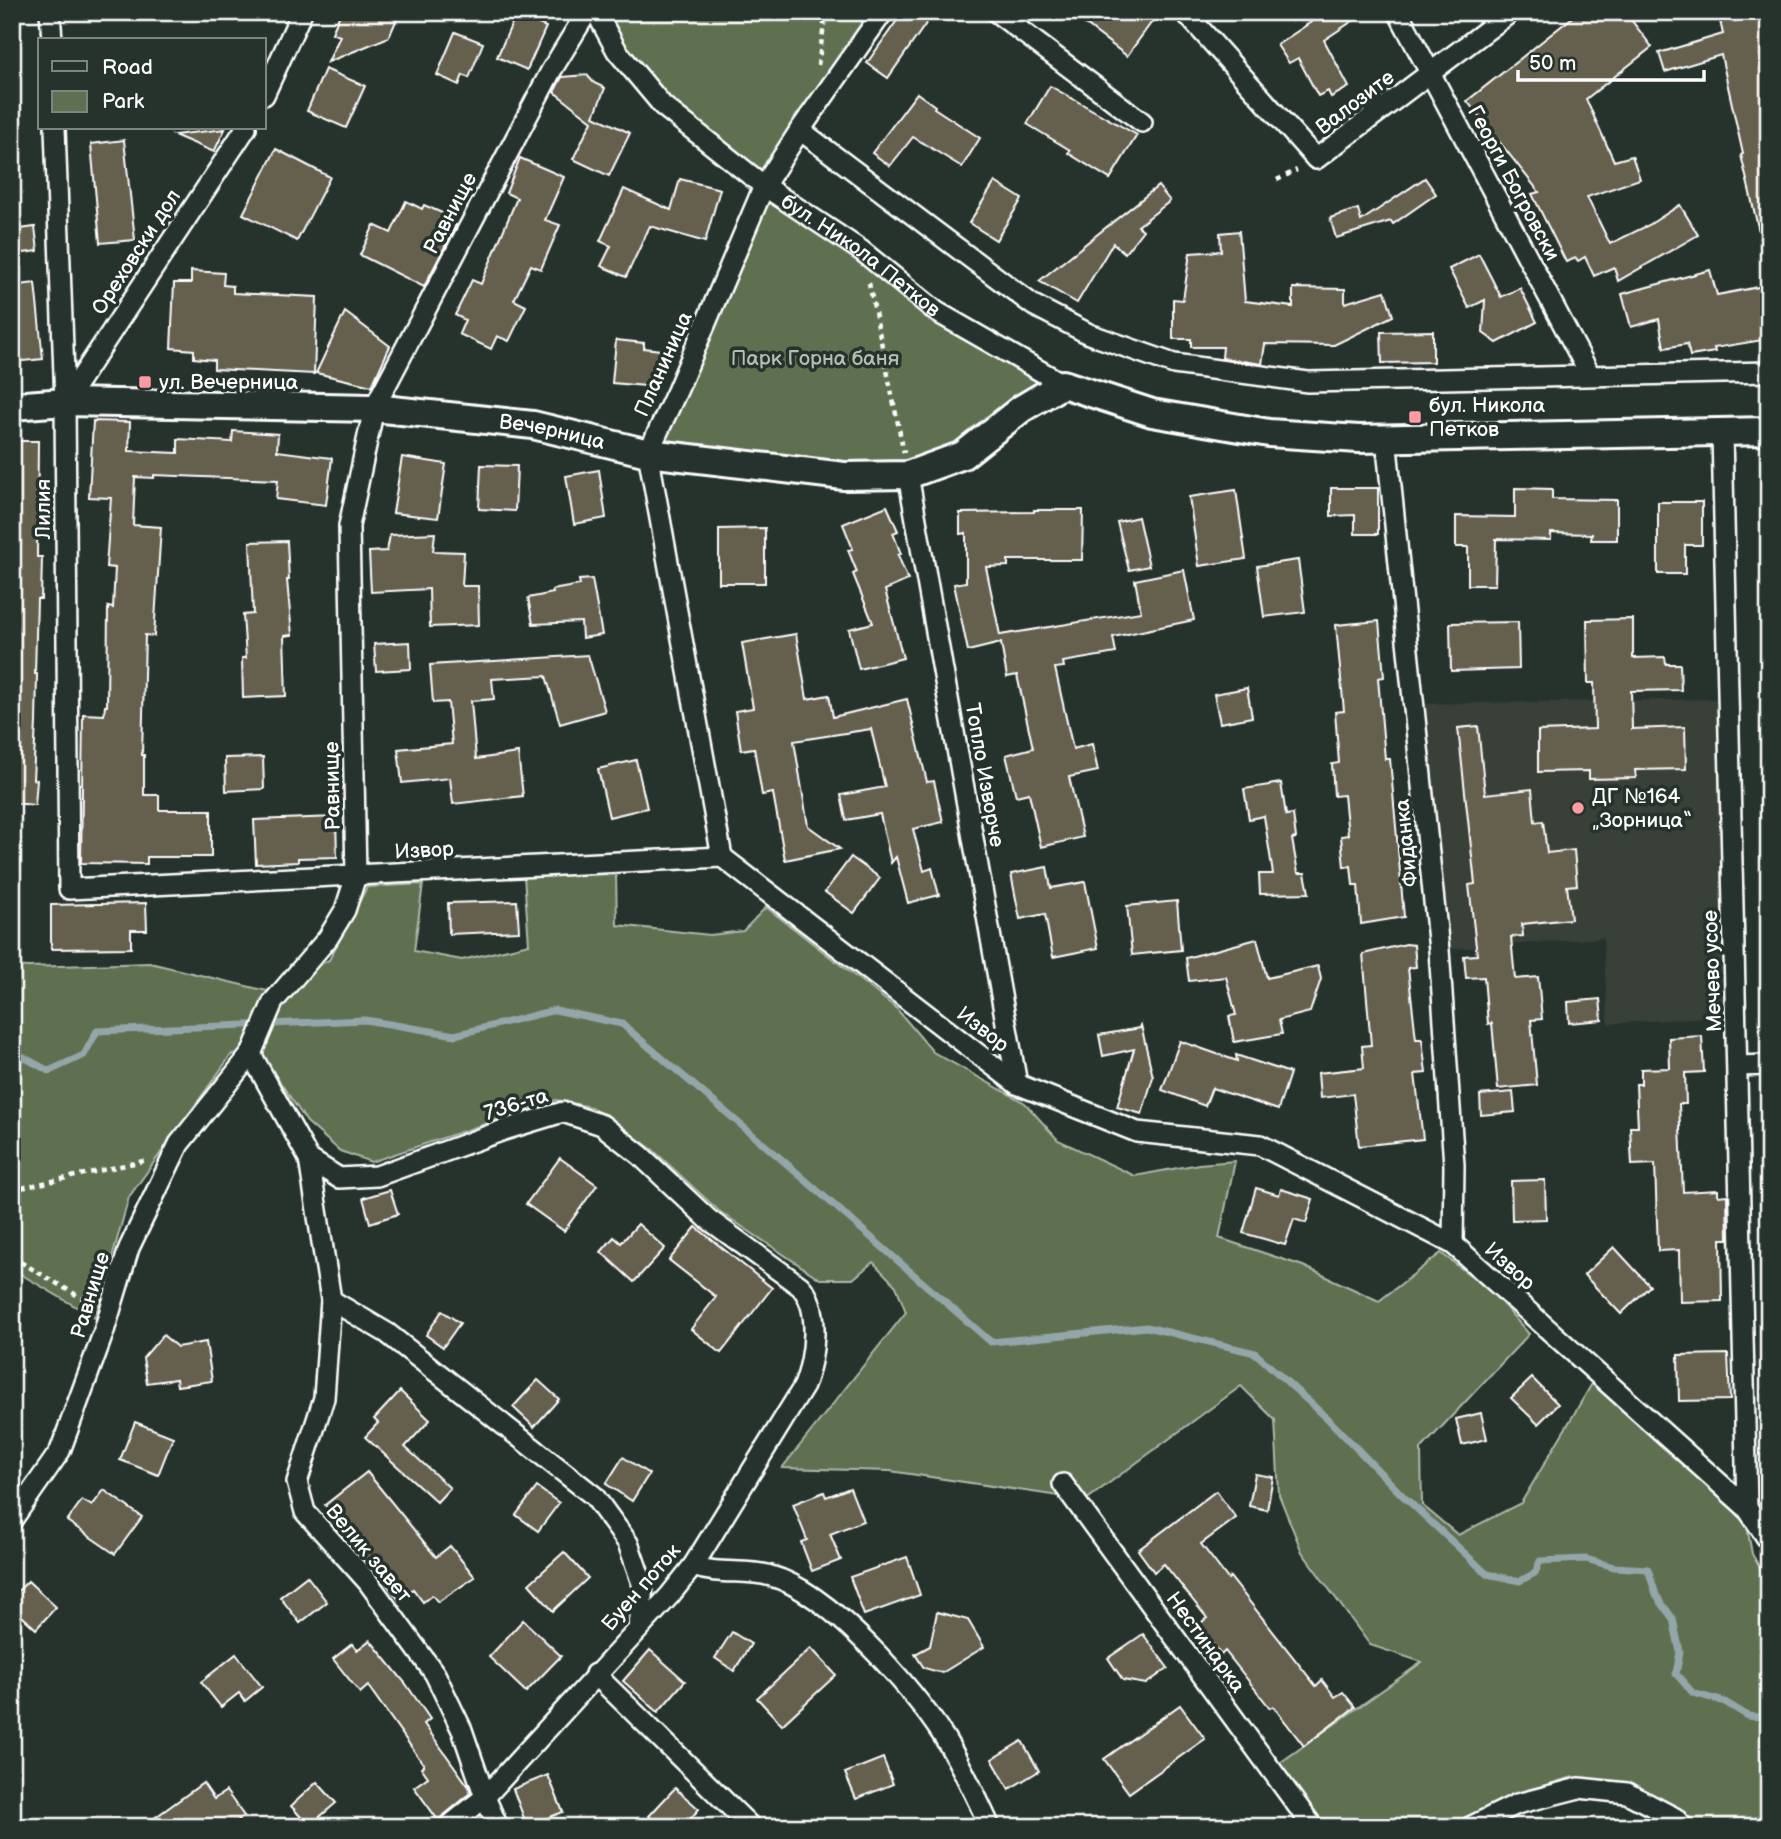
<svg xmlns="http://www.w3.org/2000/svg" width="1781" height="1839" font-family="'Balsamiq Sans',sans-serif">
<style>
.built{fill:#394037}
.green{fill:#5f6f51;stroke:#afb7a8;stroke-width:2}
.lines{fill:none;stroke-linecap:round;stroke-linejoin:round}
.stream{stroke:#93a7aa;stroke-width:7}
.building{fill:#655f4e;stroke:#fff;stroke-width:2}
.street-casing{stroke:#fff;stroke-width:24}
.secondary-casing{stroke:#fff;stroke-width:32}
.path{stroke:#fff;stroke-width:4.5;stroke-dasharray:5 5;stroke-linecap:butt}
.street{stroke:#26332d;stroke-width:19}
.secondary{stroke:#26332d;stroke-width:26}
.poi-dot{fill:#ff9aa2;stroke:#26332d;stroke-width:2.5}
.labels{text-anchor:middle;stroke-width:7;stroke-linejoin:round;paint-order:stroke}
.street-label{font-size:21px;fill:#fff;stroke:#26332d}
.park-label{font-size:21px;fill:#b7beb1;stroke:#26332d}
.poi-label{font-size:21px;fill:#fff;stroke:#26332d;text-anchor:start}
</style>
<rect width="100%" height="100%" fill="#26332d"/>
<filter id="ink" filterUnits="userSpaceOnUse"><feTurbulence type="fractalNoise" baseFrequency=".0143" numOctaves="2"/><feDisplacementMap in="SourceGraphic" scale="14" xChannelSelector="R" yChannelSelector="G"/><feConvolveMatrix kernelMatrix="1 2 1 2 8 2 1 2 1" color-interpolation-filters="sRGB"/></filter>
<g filter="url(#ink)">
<!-- built -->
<polygon class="built" points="1727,699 1735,1015 1608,1024 1603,938 1439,950 1415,704"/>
<!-- green -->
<g class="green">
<polygon points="597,12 883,12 764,186 1063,384 908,475 648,453 764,186 663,106"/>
<polygon points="616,874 617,925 710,935 743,931 766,907 896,1008 933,1052 1025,1103 1058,1140 1135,1176 1199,1164 1235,1161 1219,1238 1303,1266 1379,1301 1441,1253 1491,1291 1529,1334 1421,1449 1422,1505 1458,1535 1521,1503 1593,1382 1728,1503 1747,1526 1752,1554 1769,1584 1769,1827 1695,1827 1661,1802 1628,1786 1573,1777 1514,1794 1448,1827 1324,1827 1277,1765 1422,1662 1370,1645 1302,1552 1279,1495 1275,1420 1241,1386 1086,1500 890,1471 782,1468 906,1312 896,1286 873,1262 853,1279 820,1279 719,1211 652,1149 591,1107 556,1100 371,1162 340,1151 307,1122 269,1066 232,1054 129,1197 95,1318 12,1269 12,966 29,967 150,963 267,991 329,960 367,887 423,884 414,951 462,960 529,944 524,876"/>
</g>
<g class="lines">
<!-- stream -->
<polyline class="stream" points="12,1054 16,1053 49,1071 84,1055 97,1031 365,1020 455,1035 555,1010 622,1024 780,1158 991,1342 1147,1327 1255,1353 1328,1419 1402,1495 1487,1574 1520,1581 1535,1573 1540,1561 1586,1559 1614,1567 1648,1569 1656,1595 1673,1619 1680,1652 1676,1674 1693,1693 1725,1702 1748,1716 1769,1718"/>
</g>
<!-- building -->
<g class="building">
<polygon points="341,12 400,12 389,37 328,62 340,36 332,33"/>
<polygon points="903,12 934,12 888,78 867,63"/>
<polygon points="1069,12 1159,12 1127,56"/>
<polygon points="1326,12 1366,12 1324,40 1349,87 1331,97 1328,91 1318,96 1298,58 1289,63 1277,45"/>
<polygon points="1579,12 1625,12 1652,47 1586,99 1614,161 1632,156 1640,179 1587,197 1610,244 1649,225 1680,205 1698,235 1618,281 1614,267 1594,276 1585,257 1578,261 1576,258 1566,262 1532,194 1539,192 1467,101"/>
<polygon points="1718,12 1769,12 1769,239 1761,240 1741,155 1743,154 1721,55 1665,72 1659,53 1723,34"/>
<polygon points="516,14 546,27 527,70 497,57"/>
<polygon points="455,32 483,43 469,78 463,75 459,85 437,75"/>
<polygon points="325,69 365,86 346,128 307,111"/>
<polygon points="587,75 594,83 605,88 594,116 630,133 609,176 573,159 592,121 554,92 562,77"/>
<polygon points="1050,86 1137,135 1110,179 1068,153 1070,150 1027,124"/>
<polygon points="917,93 935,106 934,108 980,138 962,167 913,137 890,166 872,153"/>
<polygon points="225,129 214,152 174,135"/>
<polygon points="124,140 135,240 100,243 91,144"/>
<polygon points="276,149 330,177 297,241 243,214"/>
<polygon points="520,158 564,177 545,220 560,225 541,269 531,265 514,300 526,306 509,341 497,336 491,349 459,334 465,320 455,315 472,280 481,284 517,198 506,193"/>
<polygon points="1425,178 1436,194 1393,224 1391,221 1336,238 1330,218 1358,209 1361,221"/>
<polygon points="680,179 720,189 705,242 650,226 626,277 601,266 611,246 600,241 624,189 671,210"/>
<polygon points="995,182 1022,199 996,240 969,223"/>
<polygon points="1158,186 1170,201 1138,226 1143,230 1125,253 1113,243 1077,303 1039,281"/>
<polygon points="406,201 422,209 424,205 449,216 447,220 456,225 424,287 360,255 374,225 391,233"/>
<polygon points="35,227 38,251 16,254 13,230"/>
<polygon points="1239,231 1245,301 1293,307 1293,288 1345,289 1345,303 1385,291 1393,316 1334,345 1265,344 1262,364 1222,358 1223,347 1191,347 1191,339 1173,339 1173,299 1183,300 1190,253 1221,251 1220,233"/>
<polygon points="1479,254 1501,297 1520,288 1537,322 1497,343 1483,333 1485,300 1469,308 1449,269"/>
<polygon points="1710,270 1717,295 1769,285 1769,339 1714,348 1715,352 1690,356 1687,344 1664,348 1659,319 1631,327 1622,294"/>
<polygon points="191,271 224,273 223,285 233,286 233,293 317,297 314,374 214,369 214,360 194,358 194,350 171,348 174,283 191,283"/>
<polygon points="35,283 43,359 12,362 12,286"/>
<polygon points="345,312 390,346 372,386 316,373"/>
<polygon points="1433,331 1433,362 1382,363 1381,332"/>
<polygon points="616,340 644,343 644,348 661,350 657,387 612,383"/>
<polygon points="93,421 130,422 129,451 178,453 178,439 232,442 233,431 278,434 277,451 332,458 326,505 276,499 278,480 154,475 154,478 135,477 133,525 161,527 154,636 145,635 142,755 144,755 144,795 159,795 159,810 211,810 211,857 147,857 147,864 81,863 83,714 104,715 105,706 107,706 108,607 113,608 115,568 106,567 111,498 89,497"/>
<polygon points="12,441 38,441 37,557 42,557 41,599 37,599 35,674 37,674 36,723 33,779 37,780 35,805 12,803"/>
<polygon points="402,457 446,464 438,518 393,513"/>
<polygon points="481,465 517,466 515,511 479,509"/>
<polygon points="599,470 606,518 574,524 566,476"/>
<polygon points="1331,488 1378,488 1378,534 1355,534 1355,515 1331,516"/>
<polygon points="1515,488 1552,489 1552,499 1617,500 1617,540 1591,540 1592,534 1551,533 1551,540 1496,539 1495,585 1468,585 1468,547 1456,547 1456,516 1515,517"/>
<polygon points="1236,490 1246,559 1199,566 1189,497"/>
<polygon points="1658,502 1702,502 1702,545 1685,545 1685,574 1658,574"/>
<polygon points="887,506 898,531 893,533 901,554 898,555 908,580 885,590 903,658 859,669 849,629 873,623 853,574 857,572 848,550 853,549 843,524"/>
<polygon points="1034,510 1083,510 1082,560 1008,560 1008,566 986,567 1000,635 1141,612 1135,580 1184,570 1194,620 1113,637 1116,653 1063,662 1064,667 1055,668 1073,749 1092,744 1098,771 1069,777 1083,837 1041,847 1029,793 1016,796 1006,755 1033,748 1017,675 1007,677 1001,643 968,651 954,584 966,582 966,533 960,534 960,513 1034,512"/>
<polygon points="1138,517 1149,566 1129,570 1117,522"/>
<polygon points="765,528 765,583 719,583 719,529"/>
<polygon points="435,533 433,551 464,552 462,586 478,586 479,625 430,627 429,589 371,592 369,552 387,551 390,535"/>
<polygon points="287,541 289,580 287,580 292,635 284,636 286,696 243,698 242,658 246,658 243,615 253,614 250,542"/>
<polygon points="1298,560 1305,612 1264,617 1257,566"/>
<polygon points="592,579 602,635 582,638 581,622 533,624 528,598 553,593 552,590 580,585 579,580"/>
<polygon points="1633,619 1633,658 1665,657 1666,664 1680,664 1681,690 1631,691 1632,729 1685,727 1686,769 1635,770 1636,778 1589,779 1589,771 1538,772 1538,731 1595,729 1594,683 1588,683 1587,620"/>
<polygon points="1379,621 1384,677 1378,678 1385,759 1390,759 1404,917 1361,924 1358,885 1353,885 1351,866 1344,867 1341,836 1348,835 1344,795 1334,796 1332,764 1339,763 1335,712 1344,711 1336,625"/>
<polygon points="1518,622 1519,669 1451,671 1450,623"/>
<polygon points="796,634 807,699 829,695 833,717 907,699 927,782 934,781 943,822 913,829 924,871 932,868 939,895 908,903 896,857 891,863 880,814 846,820 841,795 885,787 871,729 794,741 808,826 840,849 785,860 773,793 762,795 754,748 741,750 735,711 753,708 742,643"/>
<polygon points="410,642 411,669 376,671 374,644"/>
<polygon points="588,655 605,711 560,724 546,676 492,679 494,699 471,701 476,759 518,753 523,796 453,804 450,778 402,783 398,749 452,744 448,702 433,703 430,665"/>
<polygon points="1247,688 1252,717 1220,723 1214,694"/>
<polygon points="1478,726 1485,794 1532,789 1535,822 1543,821 1547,853 1574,850 1577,885 1567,886 1571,919 1522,924 1523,936 1511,937 1515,979 1538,977 1542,1019 1531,1020 1537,1085 1498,1089 1492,1023 1488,1024 1484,977 1466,978 1464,956 1477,955 1469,885 1475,884 1458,728"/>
<polygon points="263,757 264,789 226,791 225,758"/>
<polygon points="636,760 647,808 609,817 598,769"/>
<polygon points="1281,783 1286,815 1293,814 1296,838 1292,839 1298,873 1305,873 1309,893 1260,894 1259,874 1273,874 1264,816 1249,819 1244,789"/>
<polygon points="336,817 337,857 298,858 298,862 256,864 254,820"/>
<polygon points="851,857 880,878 854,913 825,892"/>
<polygon points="1047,867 1051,888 1085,882 1098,948 1053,957 1045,914 1020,919 1011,874"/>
<polygon points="517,901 519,931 449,934 448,903"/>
<polygon points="1177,901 1181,950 1132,955 1127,906"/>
<polygon points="146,903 147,930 131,930 131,948 51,949 51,905"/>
<polygon points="1257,939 1267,978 1318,966 1321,979 1310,1012 1279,1020 1282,1034 1234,1042 1229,1016 1236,1015 1226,977 1189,981 1186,958"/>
<polygon points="1406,944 1414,945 1416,967 1408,968 1416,1039 1422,1039 1426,1073 1415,1074 1423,1139 1359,1146 1353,1094 1320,1098 1318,1073 1364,1068 1362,1046 1371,1045 1363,954"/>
<polygon points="1600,999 1602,1020 1569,1023 1568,1002"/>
<polygon points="1141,1025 1153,1077 1142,1114 1117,1107 1134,1049 1103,1056 1099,1035 1140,1028"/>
<polygon points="1702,1036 1704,1072 1685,1073 1686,1104 1679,1104 1683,1192 1718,1190 1718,1196 1727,1195 1728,1239 1721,1239 1722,1301 1680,1302 1679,1250 1658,1251 1655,1164 1632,1165 1630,1127 1638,1127 1636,1084 1641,1084 1641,1069 1670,1068 1669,1038"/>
<polygon points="1180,1041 1237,1061 1236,1055 1290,1073 1278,1110 1212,1088 1205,1106 1162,1090"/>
<polygon points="1513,1092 1515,1112 1481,1115 1480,1095"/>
<polygon points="560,1158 597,1185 564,1231 526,1204"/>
<polygon points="1545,1180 1546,1219 1512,1220 1511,1181"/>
<polygon points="1256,1188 1279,1195 1281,1189 1313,1199 1306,1223 1294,1219 1285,1245 1243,1233"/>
<polygon points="390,1190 398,1214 370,1223 363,1198"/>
<polygon points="638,1224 665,1248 634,1282 601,1252 614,1237 621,1243"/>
<polygon points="696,1227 772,1288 721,1353 691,1329 716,1297 669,1260"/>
<polygon points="1614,1247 1650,1286 1621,1314 1584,1275"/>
<polygon points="442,1311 460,1323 443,1347 426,1335"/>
<polygon points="163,1335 177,1347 206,1342 212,1381 177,1386 176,1379 147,1383 143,1358"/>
<polygon points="1728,1354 1730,1400 1679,1401 1678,1355"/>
<polygon points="1532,1378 1558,1404 1538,1424 1511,1398"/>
<polygon points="538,1380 559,1399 534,1427 513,1407"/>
<polygon points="400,1391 430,1420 405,1447 450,1488 437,1502 365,1437 378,1423 374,1419"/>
<polygon points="1481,1413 1487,1439 1462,1445 1456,1419"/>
<polygon points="135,1422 173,1437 158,1475 120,1460"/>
<polygon points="623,1457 649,1474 632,1501 606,1484"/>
<polygon points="367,1472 436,1557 450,1546 475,1577 438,1602 432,1595 423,1602 413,1589 399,1600 325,1505"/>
<polygon points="1255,1474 1273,1477 1267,1510 1249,1506"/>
<polygon points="537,1487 559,1503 538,1531 516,1515"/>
<polygon points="850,1488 863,1521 830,1534 841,1560 812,1571 801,1542 807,1540 793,1504 824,1492 826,1497"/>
<polygon points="104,1490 142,1517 115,1554 67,1521 82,1500 92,1506"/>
<polygon points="1216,1491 1236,1518 1201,1544 1228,1579 1230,1577 1316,1686 1322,1680 1335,1697 1343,1692 1355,1707 1304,1746 1273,1706 1270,1708 1225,1651 1221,1655 1198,1625 1207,1618 1164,1564 1154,1572 1138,1550"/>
<polygon points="564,1552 588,1578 553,1611 529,1584"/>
<polygon points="907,1557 920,1595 864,1615 850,1577"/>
<polygon points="307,1576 327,1602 300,1623 280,1597"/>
<polygon points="28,1581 56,1607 36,1629 12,1607 12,1597"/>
<polygon points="937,1612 968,1620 984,1647 942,1673 924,1668 915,1654 930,1646"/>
<polygon points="523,1620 561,1656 526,1692 489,1657"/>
<polygon points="732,1632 751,1644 734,1671 715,1658"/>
<polygon points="1143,1634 1168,1668 1146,1684 1123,1680 1108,1658"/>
<polygon points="370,1640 406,1684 430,1719 424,1724 469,1787 471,1793 438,1820 414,1787 428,1777 421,1767 424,1765 368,1686 360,1693 333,1659 352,1644 357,1650"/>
<polygon points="811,1648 836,1675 782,1725 757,1698"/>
<polygon points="650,1650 685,1681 658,1712 623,1681"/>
<polygon points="236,1654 262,1687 245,1701 239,1693 221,1707 201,1682"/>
<polygon points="1180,1705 1205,1739 1129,1793 1104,1759"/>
<polygon points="1022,1741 1039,1771 1009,1789 992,1759"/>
<polygon points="883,1758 893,1784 856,1799 845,1773"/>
<polygon points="548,1775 563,1812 527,1826 513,1789"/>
<polygon points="317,1782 336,1803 309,1826 291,1806"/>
<polygon points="203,1783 214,1799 226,1791 244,1816 229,1827 142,1827"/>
<polygon points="675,1788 699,1809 683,1827 661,1827 649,1816"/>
</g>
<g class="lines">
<defs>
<g id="street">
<polyline points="50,12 52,40"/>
<path id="s1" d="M596 12 617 51 663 106 764 186 862 251 937 312 1063 384"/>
<polyline points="996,12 1142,122"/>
<polyline points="1185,12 1316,159 1511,12"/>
<polyline points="1398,12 1590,375"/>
<polyline points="264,95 302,12"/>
<polyline points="55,128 65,402 69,889 722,857 1017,1084 1137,1132 1260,1145 1453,1244 1747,1508 1769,1541"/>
<polyline points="800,130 1033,305 1089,334 1174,364 1308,382 1769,372"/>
<polyline points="65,402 246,128"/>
<polyline points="1722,433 1747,1508"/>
<polyline points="1386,438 1439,950 1454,1165 1453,1244"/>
<polyline points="908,475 1017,1084"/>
<polyline points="722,857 648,453 677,391 764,186 800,130 883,12"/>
<polyline points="251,1054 309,1159 331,1300 324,1398 297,1482 305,1512 368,1582 435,1674 462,1730 485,1797 498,1827"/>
<polyline points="1738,1066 1769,1065"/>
<path d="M309 1159 339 1178 377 1176 504 1130 563 1112 602 1125 640 1155 708 1219 800 1286C822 1308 814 1359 804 1386L693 1566 670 1595 485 1797 448 1827"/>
<polyline points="331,1300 387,1333 594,1496 628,1543 643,1586 639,1627"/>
<polyline points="1063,1484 1313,1827"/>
<polyline points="12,1520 60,1451 104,1331 129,1248 179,1144 251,1054 273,1002 328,938 345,910 356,876 349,526 374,408 551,71 587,12"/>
<path d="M693 1566C721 1576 744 1568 771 1576 829 1592 912 1687 944 1737 962 1766 976 1796 990 1827"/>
<polyline points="595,1674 751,1827"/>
<polyline points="1470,1827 1517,1804 1579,1788 1627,1793 1675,1818 1683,1827"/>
</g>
<g id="secondary">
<path id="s2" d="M12 406 65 402 374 408 533 425 648 453 844 476 908 475 963 455 1021 409 1063 384 1152 413 1269 433 1359 439 1769 431"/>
</g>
</defs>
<!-- street casing -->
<use href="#street" class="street-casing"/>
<!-- secondary casing -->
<use href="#secondary" class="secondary-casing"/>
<!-- path -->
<g class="path">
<polyline points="818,65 826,12"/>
<polyline points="1277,180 1297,170"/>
<polyline points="869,283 904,453"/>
<polyline points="12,1190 148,1160"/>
<polyline points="12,1257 90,1303"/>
</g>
<!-- street -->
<use href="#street" class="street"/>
<!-- secondary -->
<use href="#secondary" class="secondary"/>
</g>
</g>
<!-- markers -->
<g class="poi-dot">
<rect x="138" y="375" width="14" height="14" rx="3.5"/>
<rect x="1408" y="410" width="14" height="14" rx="3.5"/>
<circle cx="1578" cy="808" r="7"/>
</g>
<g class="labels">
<!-- street labels -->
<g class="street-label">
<text transform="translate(1355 102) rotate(-37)" y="7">Валозите</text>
<text transform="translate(1514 183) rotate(62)" y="7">Георги Богровски</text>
<text transform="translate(450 213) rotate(-62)" y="7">Равнище</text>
<text transform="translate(136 252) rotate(-57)" y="7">Ореховски дол</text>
<text dy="7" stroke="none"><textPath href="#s1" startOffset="364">бул. Никола Петков</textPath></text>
<text transform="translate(663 364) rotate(-66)" y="7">Планиница</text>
<text dy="7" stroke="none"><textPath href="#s2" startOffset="542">Вечерница</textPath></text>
<text transform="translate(43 509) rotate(-90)" y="7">Лилия</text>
<text transform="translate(985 775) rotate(80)" y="7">Топло Изворче</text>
<text transform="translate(332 786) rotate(-91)" y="7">Равнище</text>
<text transform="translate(1406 843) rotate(-96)" y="7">Фиданка</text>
<text transform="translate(424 850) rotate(-3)" y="7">Извор</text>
<text transform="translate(1712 971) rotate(-92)" y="7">Мечево усое</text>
<text transform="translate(983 1029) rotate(38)" y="7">Извор</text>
<text transform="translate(516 1104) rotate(-17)" y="7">736-та</text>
<text transform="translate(1510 1266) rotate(42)" y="7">Извор</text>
<text transform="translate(90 1295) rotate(-73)" y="7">Равнище</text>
<text transform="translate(369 1553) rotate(50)" y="7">Велик завет</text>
<text transform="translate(641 1587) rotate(-49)" y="7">Буен поток</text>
<text transform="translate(1206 1642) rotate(54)" y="7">Нестинарка</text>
</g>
<!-- park labels -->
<g class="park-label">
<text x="815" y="365">Парк Горна баня</text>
</g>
<!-- poi labels -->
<g class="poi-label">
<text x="159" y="389">ул. Вечерница</text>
<text x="1429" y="412">бул. Никола<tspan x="1429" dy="24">Петков</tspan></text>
<text x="1592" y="803">ДГ №164<tspan x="1592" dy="24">„Зорница“</tspan></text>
</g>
</g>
<!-- margin -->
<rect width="1781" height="1839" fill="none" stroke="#26332d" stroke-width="42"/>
<rect x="21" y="21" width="1739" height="1797" fill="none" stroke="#fff" stroke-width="2.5" filter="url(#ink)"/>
<!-- legend -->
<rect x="38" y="38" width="228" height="91" fill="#26332d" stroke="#7d8581" stroke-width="2"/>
<rect x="52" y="61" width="35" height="10" fill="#26332d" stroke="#7d8581" stroke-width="2"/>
<text x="102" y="74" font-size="21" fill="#ffffff">Road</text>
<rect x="52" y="91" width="35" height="21" fill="#5f6f51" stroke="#7d8581" stroke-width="2"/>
<text x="102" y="108" font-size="21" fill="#ffffff">Park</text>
<!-- scale -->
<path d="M1518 70v10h186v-10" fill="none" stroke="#ffffff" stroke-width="3.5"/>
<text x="1529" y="70" font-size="21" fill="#ffffff" stroke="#26332d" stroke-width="5" paint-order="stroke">50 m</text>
</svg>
